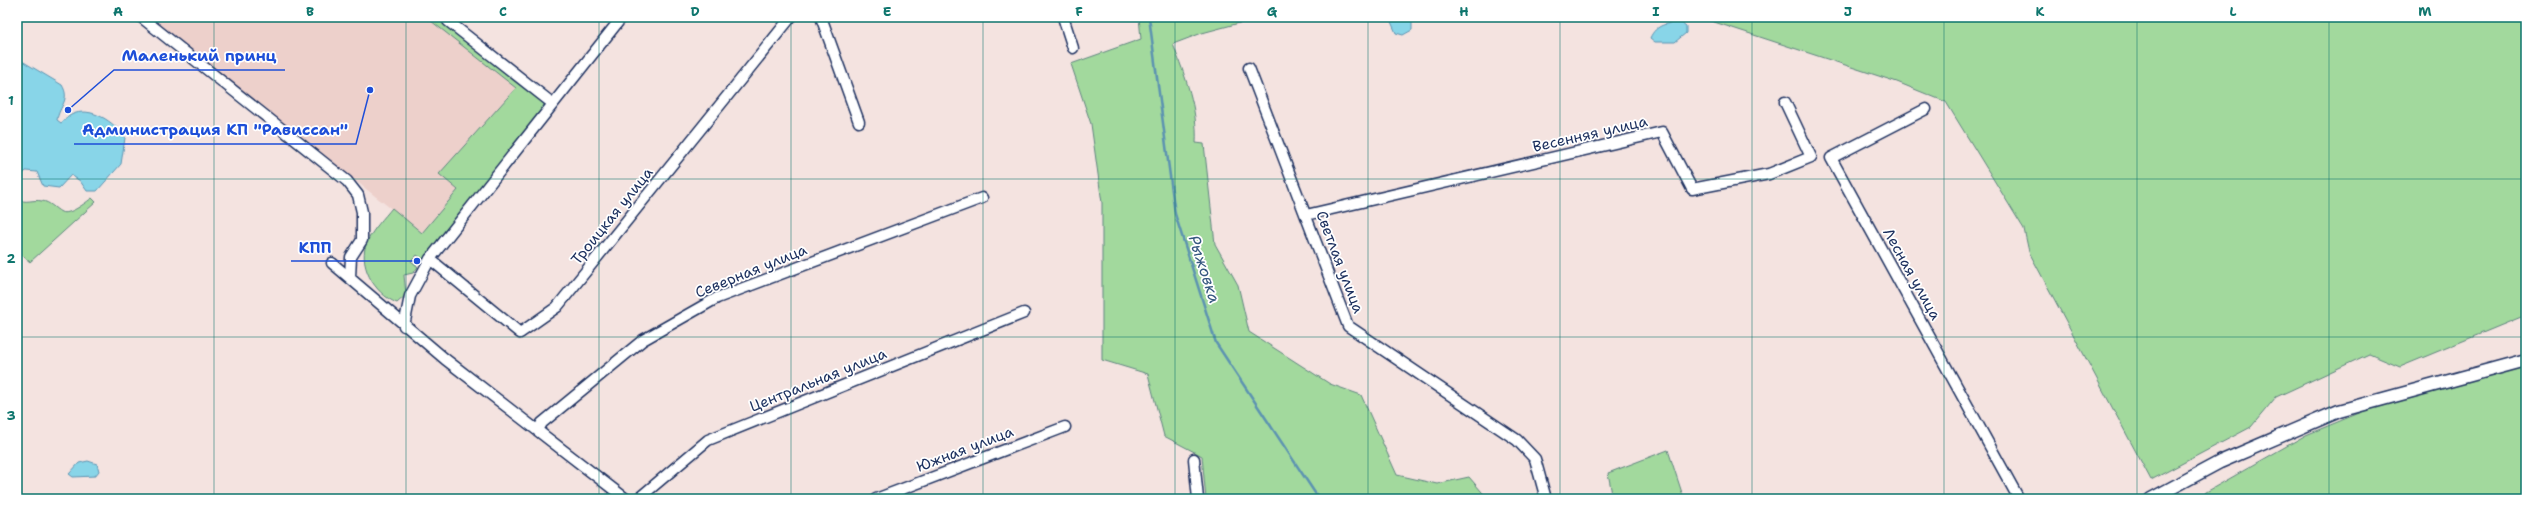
<svg xmlns="http://www.w3.org/2000/svg" width="2543" height="516" font-family="'Shantell Sans',sans-serif">
<style>
.built{fill:#edd0cb}
.green{fill:#a2d99d;stroke:#5e847e}
.water{fill:#88d5e8;stroke:#5c93b1}
.lines{fill:none;stroke-linecap:round;stroke-linejoin:round}
.stream{stroke:#5c93b1;stroke-width:2.5}
.minor-casing{stroke:#1b2f5e;stroke-width:13}
.tertiary-casing{stroke:#1b2f5e;stroke-width:15}
.minor{stroke:#fff;stroke-width:10}
.tertiary{stroke:#fff;stroke-width:12}
.grid{fill:none;stroke:#0f766e;stroke-width:1;stroke-opacity:0.55}
.labels{text-anchor:middle;stroke-width:3.5;stroke-linejoin:round;paint-order:stroke}
.street-label{font-size:15px;fill:#1b2f5e;stroke:#fff}
.water-label{font-size:16px;font-style:italic;fill:#365880;stroke:#fff}
.leader{fill:none;stroke:#1d4ed8;stroke-width:1.5}
.callout-dot{fill:#1d4ed8;stroke:#fff;stroke-width:1.5}
.callout-label{font-size:16px;text-anchor:middle;font-weight:bold;fill:#1d4ed8;stroke:#fff;stroke-width:3.5;stroke-linejoin:round;paint-order:stroke}
.neatline{fill:none;stroke:#0f766e;stroke-width:1.5}
.grid-label{font-size:13px;text-anchor:middle;font-weight:bold;fill:#0f766e}
</style>
<rect width="100%" height="100%" fill="#f4e3e0"/>
<filter id="ink" filterUnits="userSpaceOnUse"><feTurbulence type="fractalNoise" baseFrequency=".025" numOctaves="2"/><feDisplacementMap in="SourceGraphic" scale="8" xChannelSelector="R" yChannelSelector="G"/><feConvolveMatrix kernelMatrix="1 2 1 2 8 2 1 2 1" color-interpolation-filters="sRGB"/></filter>
<g filter="url(#ink)">
<!-- built -->
<polygon class="built" points="147,17 426,17 516,88 439,174 458,190 422,233"/>
<!-- green -->
<g class="green">
<path d="M426 17H436L544 101V107L423 260 417 255 411 261 418 267 413 273 404 275 406 295 397 303C374 294 356 263 368 240 374 228 384 218 392 208L422 233 458 190 439 174 516 88Z"/>
<path d="M1139 17H1262L1202 33 1173 44C1185 77 1198 107 1196 143L1204 144 1215 244 1238 285 1249 332 1330 384 1361 395 1397 475 1437 484 1469 477 1488 499H1206L1202 456 1164 436 1148 374 1102 360V203L1091 124 1071 64 1141 39Z"/>
<polygon points="1699,17 2526,17 2526,315 2400,367 2369,354 2276,397 2251,427 2151,480 2029,252 2024,229 1946,102 1897,82"/>
<path d="M92 198 96 202 30 262 17 251V199C26 204 32 199 42 201 50 202 54 208 61 212 69 216 85 203 92 198Z"/>
<polygon points="2526,366 2526,499 2194,499 2306,435 2386,402"/>
<polygon points="1668,450 1684,499 1613,499 1608,473"/>
</g>
<!-- water -->
<g class="water">
<polygon points="1389,17 1412,17 1412,30 1403,35 1396,33"/>
<path d="M1681 22 1686 26V33L1675 42H1655L1650 38C1656 24 1668 23 1681 22Z"/>
<path d="M17 58 62 85C71 100 59 106 57 120L61 123C64 121 67 117 71 115 90 105 115 122 125 138L121 164 97 191H87L80 181 71 175 59 188 43 186 37 172 26 171 17 179Z"/>
<polygon points="88,461 97,464 99,471 95,476 73,477 69,474 79,463"/>
</g>
<g class="lines">
<!-- stream -->
<polyline class="stream" points="1149,17 1175,214 1216,343 1319,499"/>
<defs>
<g id="minor">
<polyline points="141,17 347,181 358,195 362,212 362,240 351,257 350,277"/>
<polyline points="622,17 430,259 520,333 557,307 791,17"/>
<polyline points="821,17 859,122"/>
<polyline points="1063,17 1073,48"/>
<polyline points="448,21 552,103"/>
<polyline points="1249,68 1348,326 1517,440 1535,459 1546,499"/>
<polyline points="1926,109 1831,158 2019,499"/>
<polyline points="1306,215 1662,132 1692,189 1769,174 1811,157 1785,102"/>
<polyline points="332,263 445,359 626,499"/>
<polyline points="404,326 410,296 430,259"/>
<polyline points="538,430 542,423 643,340 717,298 982,198"/>
<polyline points="1194,459 1198,499"/>
<polyline points="638,499 708,440 1024,313"/>
<polyline points="876,499 1065,427"/>
</g>
<polyline id="tertiary" points="2151,499 2220,462 2339,411 2526,360"/>
</defs>
<!-- minor casing -->
<use href="#minor" class="minor-casing"/>
<!-- tertiary casing -->
<use href="#tertiary" class="tertiary-casing"/>
<!-- minor -->
<use href="#minor" class="minor"/>
<!-- tertiary -->
<use href="#tertiary" class="tertiary"/>
</g>
</g>
<!-- grid -->
<path class="grid" d="M214 17V499M406 17V499M599 17V499M791 17V499M983 17V499M1175 17V499M1368 17V499M1560 17V499M1752 17V499M1944 17V499M2137 17V499M2329 17V499M17 179H2526M17 337H2526"/>
<g class="labels">
<!-- street labels -->
<g class="street-label">
<text transform="translate(1590 134) rotate(-13)" y="5">Весенняя улица</text>
<text transform="translate(612 216) rotate(-51)" y="5">Троицкая улица</text>
<text transform="translate(1340 262) rotate(69)" y="5">Светлая улица</text>
<text transform="translate(751 271) rotate(-22)" y="5">Северная улица</text>
<text transform="translate(1912 274) rotate(61)" y="5">Лесная улица</text>
<text transform="translate(818 380) rotate(-22)" y="5">Центральная улица</text>
<text transform="translate(965 449) rotate(-21)" y="5">Южная улица</text>
</g>
<!-- water labels -->
<g class="water-label">
<text transform="translate(1205 269) rotate(72)" y="6">Рыжовка</text>
</g>
</g>
<!-- callouts -->
<path class="leader" d="M68 110L114 70H285M370 90L356 144H74M417 261L340 261H291"/>
<g class="callout-dot">
<circle cx="68" cy="110" r="4"/>
<circle cx="370" cy="90" r="4"/>
<circle cx="417" cy="261" r="4"/>
</g>
<g class="callout-label">
<text x="199" y="61">Маленький принц</text>
<text x="215" y="135">Администрация КП "Рависсан"</text>
<text x="315" y="253">КПП</text>
</g>
<!-- margin -->
<rect width="2543" height="516" fill="none" stroke="#fff" stroke-width="44"/>
<rect x="22" y="22" width="2499" height="472" class="neatline"/>
<g class="grid-label">
<text x="118" y="16">A</text>
<text x="310" y="16">B</text>
<text x="503" y="16">C</text>
<text x="695" y="16">D</text>
<text x="887" y="16">E</text>
<text x="1079" y="16">F</text>
<text x="1272" y="16">G</text>
<text x="1464" y="16">H</text>
<text x="1656" y="16">I</text>
<text x="1848" y="16">J</text>
<text x="2040" y="16">K</text>
<text x="2233" y="16">L</text>
<text x="2425" y="16">M</text>
<text x="11" y="105">1</text>
<text x="11" y="263">2</text>
<text x="11" y="420">3</text>
</g>
</svg>
